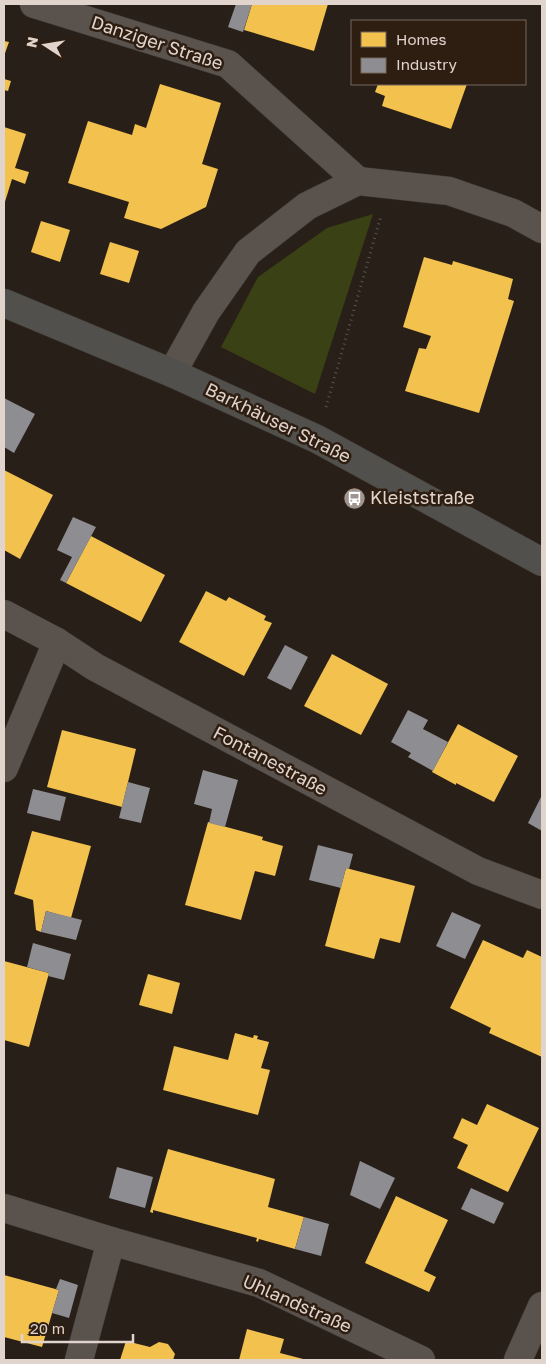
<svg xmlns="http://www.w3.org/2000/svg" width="546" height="1364" font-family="'Golos Text',sans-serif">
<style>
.grass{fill:#3a4114}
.homes{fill:#f2c14e}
.industry{fill:#8d8d92}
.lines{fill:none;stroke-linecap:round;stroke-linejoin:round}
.street-casing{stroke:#423a35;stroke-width:29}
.secondary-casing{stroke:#423a35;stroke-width:29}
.path{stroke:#5a534e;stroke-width:3;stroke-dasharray:1 4;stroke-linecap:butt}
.street{stroke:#59524d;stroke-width:28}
.secondary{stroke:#51504c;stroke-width:28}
.labels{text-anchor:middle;stroke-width:5;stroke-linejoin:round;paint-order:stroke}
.street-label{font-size:18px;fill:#e0d4cd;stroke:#2e1e12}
.poi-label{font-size:18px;fill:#e0d4cd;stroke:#2e1e12;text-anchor:start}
</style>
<rect width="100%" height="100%" fill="#281f18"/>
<!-- grass -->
<polygon class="grass" points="373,214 315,394 221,347 258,277 327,228"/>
<!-- homes -->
<g class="homes">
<polygon points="252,4 328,4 314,51 244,30"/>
<polygon points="4,41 9,42 4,56"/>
<polygon points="4,79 11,81 8,91 4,90"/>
<polygon points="160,84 221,103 202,164 218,169 206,207 161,229 124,218 129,202 68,183 88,121 132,135 135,124 146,128"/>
<polygon points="378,84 467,84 451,129 382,106 385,96 375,92"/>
<polygon points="4,127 26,134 15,168 29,172 25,184 12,179 4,205"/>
<polygon points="41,221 70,230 60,262 31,252"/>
<polygon points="110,242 139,251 129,283 100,274"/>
<polygon points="424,257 452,265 453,261 513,279 508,299 514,301 479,413 405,391 419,348 426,349 431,336 403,327"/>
<polygon points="4,470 53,495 20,559 4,550"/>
<polygon points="91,536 165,575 141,622 66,583"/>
<polygon points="206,591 226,601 229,597 266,616 264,620 272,623 244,676 179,642"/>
<polygon points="332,654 388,684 361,735 304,706"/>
<polygon points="458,724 518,756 494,802 456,783 456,785 432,772"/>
<polygon points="62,730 136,749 122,807 47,787"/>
<polygon points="208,822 263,837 262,840 283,846 275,876 255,871 241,920 185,905"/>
<polygon points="32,831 91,846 71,918 46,911 41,932 36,930 33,900 14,894"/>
<polygon points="346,868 415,886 400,943 380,938 374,959 325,946"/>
<polygon points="483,940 523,958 527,950 542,957 542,1057 489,1033 491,1028 450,1008"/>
<polygon points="4,961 49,973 29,1047 4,1040"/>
<polygon points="148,974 180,983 172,1014 139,1005"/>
<polygon points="235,1033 253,1038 254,1035 258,1036 257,1039 269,1042 261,1068 270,1070 258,1115 163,1090 174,1046 228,1060"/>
<polygon points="487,1104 539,1128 508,1192 457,1168 468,1145 453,1138 462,1118 477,1125"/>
<polygon points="168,1149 275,1179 268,1207 304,1217 295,1249 259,1239 258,1242 256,1241 257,1238 153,1210 153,1213 150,1212"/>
<polygon points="396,1196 448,1220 424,1271 436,1277 429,1292 365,1263"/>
<polygon points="4,1275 59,1290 42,1347 4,1337"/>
<polygon points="247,1329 284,1339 280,1353 307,1360 239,1360"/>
<polygon points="126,1341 150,1347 159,1342 168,1344 175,1354 173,1360 120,1360"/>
</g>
<!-- industry -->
<g class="industry">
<polygon points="236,4 252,4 243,32 228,27"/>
<polygon points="4,398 35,414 14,453 4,447"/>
<polygon points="73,517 96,527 66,583 60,580 72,557 57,550"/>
<polygon points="285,645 308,657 291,690 267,678"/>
<polygon points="408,710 428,720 423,729 448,742 433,771 408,757 411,753 391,742"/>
<polygon points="203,770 238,780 225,827 209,823 212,809 194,804"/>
<polygon points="128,782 150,788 141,823 119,818"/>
<polygon points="33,789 66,797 60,821 27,813"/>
<polygon points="542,795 542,831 528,823"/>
<polygon points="318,845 353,854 349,869 346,868 341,888 309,880"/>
<polygon points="46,911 82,920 76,940 41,932"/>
<polygon points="452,912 481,925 465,959 436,946"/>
<polygon points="33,943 71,954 64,980 48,976 49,973 27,967"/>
<polygon points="360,1161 395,1178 380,1209 350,1195"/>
<polygon points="117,1167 153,1177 145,1208 109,1198"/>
<polygon points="471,1188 504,1203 494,1224 461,1209"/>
<polygon points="304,1217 329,1224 321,1256 295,1249"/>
<polygon points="60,1279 78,1285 69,1318 52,1313 59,1290 56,1289"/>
</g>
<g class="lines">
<defs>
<g id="street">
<polyline points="34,4 228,64 358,181"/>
<polyline points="172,373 206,312 248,252 307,206 358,181 449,191 513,213 542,229"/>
<polyline points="4,614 57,642 95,667 478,871 542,895"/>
<polyline points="4,768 57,642"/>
<polyline points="4,1208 111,1241 259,1283 421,1360"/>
<polyline points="79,1360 111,1241"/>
<polyline points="518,1360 542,1306"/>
</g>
<polyline id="secondary" points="4,303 172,373 317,439 542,562"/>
</defs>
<!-- street casing -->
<use href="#street" class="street-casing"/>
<!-- secondary casing -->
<use href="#secondary" class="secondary-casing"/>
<!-- path -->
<polyline class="path" points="326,407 381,216"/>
<!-- street -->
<use href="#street" class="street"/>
<!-- secondary -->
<use href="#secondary" class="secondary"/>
</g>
<!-- icons -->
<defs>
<symbol id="bus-disc" viewBox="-11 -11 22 22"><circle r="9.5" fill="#a0958e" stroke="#2e1e12"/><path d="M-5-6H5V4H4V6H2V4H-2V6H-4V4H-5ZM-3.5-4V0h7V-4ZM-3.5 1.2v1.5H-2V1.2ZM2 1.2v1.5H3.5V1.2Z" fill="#fff"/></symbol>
</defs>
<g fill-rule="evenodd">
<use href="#bus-disc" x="342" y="486" width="25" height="25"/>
</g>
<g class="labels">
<!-- street labels -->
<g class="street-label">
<text transform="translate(157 43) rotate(18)" y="6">Danziger Straße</text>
<text transform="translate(278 423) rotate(26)" y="6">Barkhäuser Straße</text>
<text transform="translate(270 761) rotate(28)" y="6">Fontanestraße</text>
<text transform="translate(297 1304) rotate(24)" y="6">Uhlandstraße</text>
</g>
<!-- poi labels -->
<g class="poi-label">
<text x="370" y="504">Kleiststraße</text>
</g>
</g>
<!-- border -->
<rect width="546" height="1364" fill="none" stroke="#e0d4cd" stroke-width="10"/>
<!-- legend -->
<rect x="351" y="20" width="175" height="65" fill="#2e1e12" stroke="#75675d"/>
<rect x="361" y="32" width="25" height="15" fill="#f2c14e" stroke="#75675d"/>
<text x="396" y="45" font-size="15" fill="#e0d4cd">Homes</text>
<rect x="361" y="58" width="25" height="15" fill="#8d8d92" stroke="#75675d"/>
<text x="396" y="70" font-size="15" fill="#e0d4cd">Industry</text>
<!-- north arrow -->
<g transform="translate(45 45) rotate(282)" stroke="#2e1e12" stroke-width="4" paint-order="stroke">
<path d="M0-4L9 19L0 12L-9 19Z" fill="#e0d4cd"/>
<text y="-8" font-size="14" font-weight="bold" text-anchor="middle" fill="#e0d4cd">N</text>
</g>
<!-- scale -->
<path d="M22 1334v8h111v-8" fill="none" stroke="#e0d4cd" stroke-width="2.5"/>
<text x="30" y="1334" font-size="15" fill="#e0d4cd" stroke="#2e1e12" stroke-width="4" paint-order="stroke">20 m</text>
</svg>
